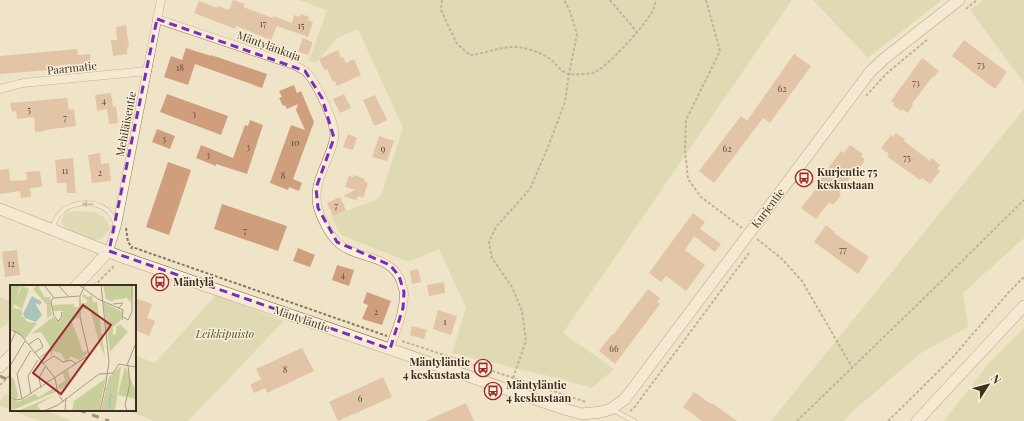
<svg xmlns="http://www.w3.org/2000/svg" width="1024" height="421" font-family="'Playfair Display',serif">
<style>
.green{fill:#c9cf9b}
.building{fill:#cf9f7d}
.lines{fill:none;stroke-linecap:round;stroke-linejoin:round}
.lane-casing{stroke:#8d765c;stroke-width:5}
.street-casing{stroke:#8d765c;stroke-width:9}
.secondary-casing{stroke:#6f573f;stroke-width:12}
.path{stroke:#8d765c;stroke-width:2;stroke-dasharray:3 2;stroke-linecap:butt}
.lane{stroke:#faf1dc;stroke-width:4}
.street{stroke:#faf1dc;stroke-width:8}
.secondary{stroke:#faf1dc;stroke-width:11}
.rail{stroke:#3d2e20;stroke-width:3;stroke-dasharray:7 7;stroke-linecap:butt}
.oneway{fill:#9c907e}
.marked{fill:none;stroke:#7b2cbf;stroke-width:3;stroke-dasharray:8 5;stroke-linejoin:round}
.labels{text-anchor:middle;stroke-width:3;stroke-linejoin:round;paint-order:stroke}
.number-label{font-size:9px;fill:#624a37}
.street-label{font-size:11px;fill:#3d2e20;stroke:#f7eed8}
.poi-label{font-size:11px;font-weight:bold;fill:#3d2e20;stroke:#f7eed8;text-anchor:start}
.park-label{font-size:11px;font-style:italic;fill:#4d5a26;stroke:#f7eed8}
.inset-river{fill:none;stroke:#a9c4bc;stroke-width:2}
.inset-road{fill:none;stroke:#a89b85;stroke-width:1}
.view{fill:#9e2a2b;fill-opacity:0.15;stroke:#9e2a2b;stroke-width:2}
.inset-edge{fill:none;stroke:#3d2e20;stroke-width:2}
</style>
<rect width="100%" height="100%" fill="#f0e4c8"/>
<!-- green -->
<g class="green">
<polygon points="299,0 792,0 563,333 614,369 592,388 565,380 452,353 466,308 439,249 408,262 341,235 331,216 374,201 381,195 403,128 358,29 337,38 316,63 309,61 327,10"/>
<polygon points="813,0 942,0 868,58"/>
<polygon points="983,0 1024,0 1024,83 970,10"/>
<polygon points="1024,109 1024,238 963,293 968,327 921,353 853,411 844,421 771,421"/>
<path d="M66 212C85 212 104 206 110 229L106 234 100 239 92 240 65 229 61 221Z"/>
<polygon points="216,295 284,321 188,421 154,421 126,410 135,410 135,355 155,363"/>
<polygon points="0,297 11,302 11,320 0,329"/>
<polygon points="1024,328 1024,421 944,421 988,364"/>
<polygon points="6,394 11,396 11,410 45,410 72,421 40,421 0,406 0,401"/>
</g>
<!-- building -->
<g class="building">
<polygon points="233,0 245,4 243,7 273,18 274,16 292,23 294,15 300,17 301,14 309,17 308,20 313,22 308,37 277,26 271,40 236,26 235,29 194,13 199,1 217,8 218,6 229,10"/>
<polygon points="126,25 129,47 127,47 127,54 113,56 111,40 117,40 116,27"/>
<polygon points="303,38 312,42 312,45 308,55 298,51"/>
<polygon points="964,40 1007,72 995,89 952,56"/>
<polygon points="186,48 211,56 211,55 267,74 262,88 195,64 188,85 164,77 171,56 182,60"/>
<polygon points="77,49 78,55 90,54 91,65 70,67 70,64 50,67 50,70 0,74 0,56"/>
<polygon points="338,50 341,58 343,57 346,63 354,59 361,75 337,86 335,81 333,82 327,69 324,70 319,59"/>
<polygon points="794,54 811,66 770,123 763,118 714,183 699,171 741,116 747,121"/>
<polygon points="922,58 939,71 933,78 932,77 912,104 913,105 908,113 902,109 901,111 893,105 894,103 891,101"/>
<polygon points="294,85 297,93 301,91 314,122 293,179 302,183 299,191 289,187 288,190 270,183 291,125 305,130 296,110 298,104 287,109 285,105 283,106 279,98 282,97 279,91"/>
<polygon points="111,93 113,107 116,106 118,123 109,124 107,109 97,111 95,95"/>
<polygon points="167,94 228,116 221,135 160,112"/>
<polygon points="344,94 351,108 340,113 333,99"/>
<polygon points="375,95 387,120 377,125 374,125 363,100"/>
<polygon points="67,98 69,110 74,109 76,126 45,130 45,131 35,132 34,117 17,119 16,111 12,112 10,103"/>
<polygon points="250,120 263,125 247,174 216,164 216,166 196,158 201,145 233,158 245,125 248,126"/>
<polygon points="157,129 175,136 170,149 152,142"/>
<polygon points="896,133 905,139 904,141 930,161 932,158 940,165 937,169 940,171 930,184 922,178 920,180 896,163 887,156 889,154 881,148 891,135 893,137"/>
<polygon points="348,134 357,138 353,150 343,147"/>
<polygon points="379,136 394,141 387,161 372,157"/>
<polygon points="850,145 863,154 861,156 865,160 859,169 857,168 839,193 841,195 833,205 829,202 816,219 801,208 819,185 816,183 823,175 841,151 844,153"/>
<polygon points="100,153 101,164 109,163 111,181 92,183 88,155"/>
<polygon points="73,158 76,193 67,193 66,183 57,183 55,160"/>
<polygon points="168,162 191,170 169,235 146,227"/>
<polygon points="9,169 10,181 27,180 26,172 40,171 42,187 30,188 31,197 21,198 20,191 0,194 0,170"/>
<polygon points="354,175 365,179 364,181 368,183 363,198 358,196 356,200 343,196 355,190 345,187 349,176 353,177"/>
<polygon points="340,197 346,210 333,216 327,203"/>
<polygon points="222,204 287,226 278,251 214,229"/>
<polygon points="693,213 705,222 700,229 721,244 715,252 694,236 685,250 705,265 686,291 666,276 661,282 649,273"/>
<polygon points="826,225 835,232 834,233 869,257 858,274 814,242"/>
<polygon points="298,248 315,255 310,267 293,261"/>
<polygon points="17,250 20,275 5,277 2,252"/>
<polygon points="337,265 354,270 349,286 332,280"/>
<polygon points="418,269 421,282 412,284 410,271"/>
<polygon points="444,282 445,293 429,296 427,285"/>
<polygon points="648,289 660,298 657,302 660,304 615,364 599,351 612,334 613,335"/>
<polygon points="367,292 391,301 382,325 362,319 368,305 363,303"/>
<polygon points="135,298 152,304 147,318 155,321 149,336 135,330"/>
<polygon points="438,310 457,316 451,335 433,329"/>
<polygon points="412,326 427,330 424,339 410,335"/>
<polygon points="302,348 314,371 267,393 265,388 254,393 250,385 261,379 256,369"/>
<polygon points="383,377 392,397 338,421 329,402"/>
<polygon points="694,392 711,404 712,403 737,421 702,421 683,407"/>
<polygon points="466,403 474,421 426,421"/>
</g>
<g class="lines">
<defs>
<g id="lane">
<path d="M56 229 54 223C62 203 90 197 107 210 111 213 113 219 116 223"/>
<polyline points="613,410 634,421"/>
</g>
<g id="street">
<path d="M157 19 291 64C296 66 303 69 307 73 317 84 337 124 334 139 329 163 311 183 318 208 321 219 329 234 337 242 356 260 392 254 401 282 402 286 404 290 404 294 404 314 395 331 390 349"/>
<polyline points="0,89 23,83 147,71"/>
<polyline points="109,251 117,225 161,0"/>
</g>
<g id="secondary">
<polyline points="0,209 122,257 561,408 582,414 601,412 611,409 625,399 870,72 885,58 959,0"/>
<polyline points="76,286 109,251"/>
<polyline points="0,367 11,355"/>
<polyline points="917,421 1024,306"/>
</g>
</defs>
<!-- lane casing -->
<use href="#lane" class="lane-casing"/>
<!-- street casing -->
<use href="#street" class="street-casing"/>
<!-- secondary casing -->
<use href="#secondary" class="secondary-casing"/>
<!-- path -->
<g class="path">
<path d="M442 0 441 10 457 44 470 55C485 54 499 47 512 47 521 46 540 52 547 57 555 61 559 71 568 74 572 75 589 74 593 73 607 68 645 25 652 12 654 8 655 4 656 0"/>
<polyline points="610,0 637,32"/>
<polyline points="706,0 720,51 686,120 685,150 688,179 701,197 742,228"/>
<polyline points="966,9 977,0"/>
<polyline points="866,96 886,74 928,39"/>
<polyline points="126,228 128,242 132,247"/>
<polyline points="757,239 781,258 802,281 852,367"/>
<polyline points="131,249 132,247 387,336"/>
<polyline points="151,279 160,282"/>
<polyline points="94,286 115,265"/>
<polyline points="402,341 586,402"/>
<polyline points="513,378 526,341 522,311 512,287 492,258 489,242 496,227 530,189 548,147 565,102 569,74 577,34 569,9 564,0"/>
<polyline points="0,385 11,374"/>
<polyline points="630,411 634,408 749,253"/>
<polyline points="797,421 951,272 1024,200"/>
<polyline points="888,421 952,358 1009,292 1024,277"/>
</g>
<!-- lane -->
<use href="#lane" class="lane"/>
<!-- street -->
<use href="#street" class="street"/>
<!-- secondary -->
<use href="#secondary" class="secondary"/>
<!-- rail -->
<g class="rail">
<polyline points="0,376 11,381"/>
<polyline points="79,410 109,421"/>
</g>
</g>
<!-- one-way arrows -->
<defs><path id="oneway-solid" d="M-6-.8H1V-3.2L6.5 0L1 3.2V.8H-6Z"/></defs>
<use class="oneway" href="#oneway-solid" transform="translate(88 204) rotate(-177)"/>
<!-- marked area -->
<path d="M0 0H1024V421H0ZM157 19 305 71 322 98 334 138 316 188 318 208 337 242 390 265 399 276 404 292 403 308 390 349 109 251Z" fill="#f0e4c8" fill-opacity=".55" fill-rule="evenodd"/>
<path class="marked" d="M157 19 305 71 322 98 334 138 316 188 318 208 337 242 390 265 399 276 404 292 403 308 390 349 109 251Z"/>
<!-- icons -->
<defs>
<symbol id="bus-ring" viewBox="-11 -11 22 22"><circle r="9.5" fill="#f7eed8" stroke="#9e2a2b" stroke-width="1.5"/><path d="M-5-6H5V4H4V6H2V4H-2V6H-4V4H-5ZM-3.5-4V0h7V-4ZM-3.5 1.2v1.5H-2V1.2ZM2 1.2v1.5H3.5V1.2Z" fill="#9e2a2b"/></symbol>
</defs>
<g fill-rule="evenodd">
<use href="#bus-ring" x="794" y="168" width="20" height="20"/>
<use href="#bus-ring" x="150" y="272" width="20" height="20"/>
<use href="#bus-ring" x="473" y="358" width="20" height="20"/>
<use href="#bus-ring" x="483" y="381" width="20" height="20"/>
</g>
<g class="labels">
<!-- number labels -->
<g class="number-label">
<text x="263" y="27">17</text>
<text x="301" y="29">15</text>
<text x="981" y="68">73</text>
<text x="180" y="71">18</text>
<text x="916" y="86">73</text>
<text x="782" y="92">62</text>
<text x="104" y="104">4</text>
<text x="29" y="113">5</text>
<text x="194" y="117">3</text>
<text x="65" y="121">7</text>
<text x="164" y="142">3</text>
<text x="295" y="146">10</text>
<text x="248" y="150">3</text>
<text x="383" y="152">9</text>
<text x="727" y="152">62</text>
<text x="208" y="158">3</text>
<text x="907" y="161">75</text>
<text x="65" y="174">11</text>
<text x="100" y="176">2</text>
<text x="283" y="179">8</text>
<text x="336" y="209">7</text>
<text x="245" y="234">7</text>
<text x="843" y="253">77</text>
<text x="11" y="267">12</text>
<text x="343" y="278">4</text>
<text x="376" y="315">2</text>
<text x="445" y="325">1</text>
<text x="614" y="352">66</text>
<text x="285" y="373">8</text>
<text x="360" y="402">6</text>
</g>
<!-- street labels -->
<g class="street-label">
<text transform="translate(269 46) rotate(20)" y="4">Mäntylänkuja</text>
<text transform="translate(72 68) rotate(-6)" y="4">Paarmatie</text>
<text transform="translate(126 124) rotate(-79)" y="4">Mehiläisentie</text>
<text transform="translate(768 208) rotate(-53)" y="4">Kurjentie</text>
<text transform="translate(302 319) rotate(19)" y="4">Mäntyläntie</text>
</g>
<!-- poi labels -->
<g class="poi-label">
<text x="817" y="176">Kurjentie 75<tspan x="817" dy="13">keskustaan</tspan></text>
<text x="173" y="286">Mäntylä</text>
<text x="470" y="366" text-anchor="end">Mäntyläntie<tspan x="470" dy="13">4 keskustasta</tspan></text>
<text x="506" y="389">Mäntyläntie<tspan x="506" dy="13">4 keskustaan</tspan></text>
</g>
<!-- park labels -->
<g class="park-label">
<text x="225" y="338">Leikkipuisto</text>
</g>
</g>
<!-- overview -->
<g transform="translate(10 285)">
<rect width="126" height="126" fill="#f0e4c8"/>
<path d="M0 0H11L3 23 12 25V31L18 37 27 38 15 54 0 43ZM28 0 34 12H40L42 30 28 41 37 34V20L23 4ZM93 0H122L123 10 120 17 117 13 103 15V17L96 14ZM12 1 19 4 12 24 4 19ZM74 9 78 12 82 10 83 17H87L95 71 90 61 80 24H71V18H77V15L72 11ZM93 17 113 27 110 36 103 42V50L106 49V41L111 40 118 47 100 67ZM64 19V22H69V33L61 35 73 67 78 65V68L69 75 61 71 56 77 51 68 43 66 42 71 40 67 29 74 28 73 41 63 31 47 21 49 43 32 47 36 52 33 53 26H44L42 20ZM111 81 105 126H91L99 92ZM115 81 125 104 126 114 108 110ZM58 85 61 97 50 105 48 100 55 96 53 88ZM96 90V92L89 126H62L64 116 95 94ZM0 92 4 94 8 111 6 115 0 111ZM45 102 46 107 0 126V113L8 117 24 109 29 112ZM47 109 27 120 31 126H8Z" fill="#c9cf9b"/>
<path d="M22 11 32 17 30 20 25 18 32 30 26 37 15 33 13 29Z" fill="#a9c4bc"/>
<path class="inset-river" d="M99 123 101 108"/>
<path class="inset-road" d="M34 0 44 13 69 11M48 0 59 12M69 0 88 14 113 25 112 35M91 0 99 77 95 104M43 13 41 17 44 31 48 36 51 33 52 27M103 19 113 18 109 23M113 32 118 35 122 27V0M0 44 11 50 45 93 48 109 53 116M0 59 6 46M18 60 28 53 30 55 33 62 24 68M32 79 44 71 53 77 61 75 66 79M117 80 126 58M0 81 15 56M31 103 29 93 35 82M21 109 18 91 28 75M0 112 6 115 12 114 79 70 70 32V11L75 0M12 114 7 89 21 65M34 126 48 120 89 89 103 88 109 79 126 82M55 126 56 113M90 126 95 103M117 126 115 120 120 99 118 80"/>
<path class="view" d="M73 20 101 40 51 109 23 88Z"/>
<rect width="126" height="126" class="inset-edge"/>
</g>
<!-- north arrow -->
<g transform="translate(988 385) rotate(54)" stroke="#f7eed8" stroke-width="3" paint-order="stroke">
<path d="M0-3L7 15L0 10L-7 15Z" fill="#3d2e20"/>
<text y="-6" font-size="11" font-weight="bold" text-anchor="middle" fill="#3d2e20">N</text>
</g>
</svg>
